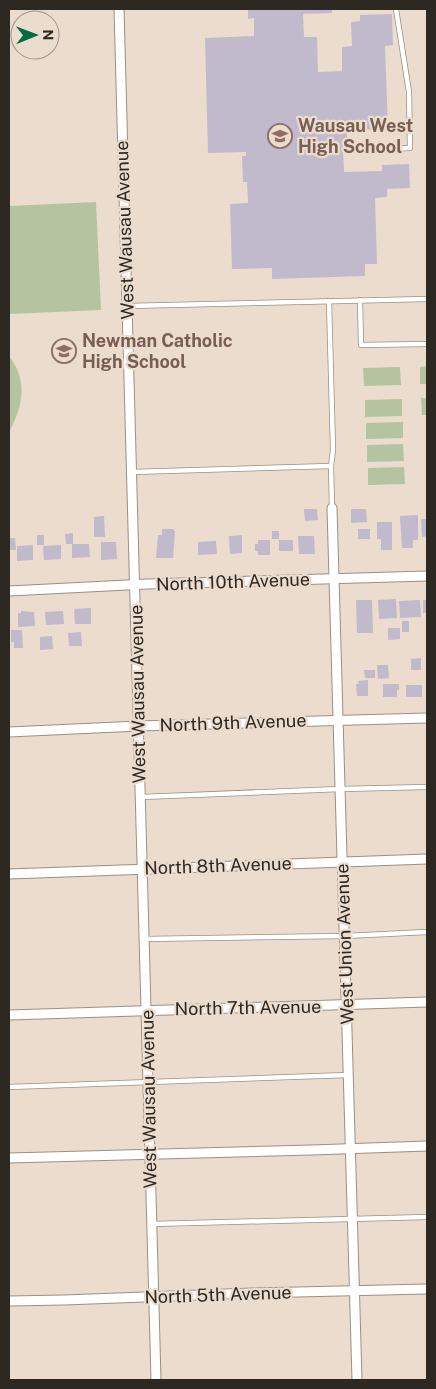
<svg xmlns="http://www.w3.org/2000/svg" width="436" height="1389" font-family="'Public Sans',sans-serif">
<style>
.green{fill:#b5c4a0}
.building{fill:#c0bacc}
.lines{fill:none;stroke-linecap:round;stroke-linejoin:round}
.lane-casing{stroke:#9d8f81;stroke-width:6}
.street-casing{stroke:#9d8f81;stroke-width:11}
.lane{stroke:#fff;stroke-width:4.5}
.street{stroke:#fff;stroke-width:9}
.labels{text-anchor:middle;stroke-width:4.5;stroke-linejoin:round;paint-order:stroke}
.education-label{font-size:18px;font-weight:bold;fill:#785e54;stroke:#ebdccd;text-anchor:start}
.street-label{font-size:18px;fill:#2d2822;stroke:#ebdccd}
</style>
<rect width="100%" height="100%" fill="#ebdccd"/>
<!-- green -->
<g class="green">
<polygon points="96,202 101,310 9,314 9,206"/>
<path d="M9 356C28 380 23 407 9 432Z"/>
<polygon points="427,366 427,384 420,384 420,367"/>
<polygon points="400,367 401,385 364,386 363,368"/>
<polygon points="421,398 427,398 427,415 422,415"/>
<polygon points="402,399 402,416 365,417 365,400"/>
<polygon points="403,422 403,438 366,439 366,423"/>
<polygon points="403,444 404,461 367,462 367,445"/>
<polygon points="404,467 405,484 368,485 368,468"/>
</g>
<!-- building -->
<g class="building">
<polygon points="248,9 332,9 332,13 303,14 304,37 317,37 318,72 342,71 342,47 352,46 351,22 360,21 360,15 392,14 393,45 385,46 388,129 347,130 347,140 350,140 350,150 343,150 344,172 382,171 382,165 409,164 410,188 387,189 387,197 375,198 377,264 365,264 365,276 272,279 272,268 232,269 230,204 248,203 247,182 243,182 242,156 246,156 246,152 208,153 205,38 254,36 254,18 248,19"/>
<polygon points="304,509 317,509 318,520 305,521"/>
<polygon points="351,509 366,509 367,522 351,523"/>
<polygon points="418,515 418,540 413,540 413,548 402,548 400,516"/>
<polygon points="104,516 105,537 94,537 94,517"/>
<polygon points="421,519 427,519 427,536 422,537"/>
<polygon points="377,522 392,522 392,550 381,550 381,539 377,539"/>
<polygon points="162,529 174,529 174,531 175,531 173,558 156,558 158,535 162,535"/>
<rect x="358" y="529" width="12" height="10"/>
<rect x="272" y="531" width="7" height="8"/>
<polygon points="73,533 73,544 66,544 65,534"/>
<rect x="37" y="535" width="7" height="10"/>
<polygon points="242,535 242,553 230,554 229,536"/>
<polygon points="298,536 314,536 315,554 299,554"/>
<polygon points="9,538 15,538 16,550 9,550"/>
<polygon points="258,540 270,540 270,555 258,555 258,551 255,551 255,544 258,544"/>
<rect x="279" y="540" width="14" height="11"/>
<polygon points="216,541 217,554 198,555 198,542"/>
<polygon points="101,542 116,542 117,559 101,560"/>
<polygon points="72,544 89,544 90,557 72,558"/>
<polygon points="33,545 33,560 17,561 17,546"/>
<polygon points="61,545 61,559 44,560 43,546"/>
<polygon points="396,599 397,618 379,619 378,600"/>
<polygon points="356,600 372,600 373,633 357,633"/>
<polygon points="420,600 421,617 400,618 399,601"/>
<rect x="423" y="600" width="4" height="13"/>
<polygon points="91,608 91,624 75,624 74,609"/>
<polygon points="21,611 34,612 35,626 18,627 18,613 21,613"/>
<polygon points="63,611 64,624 46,625 45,612"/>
<rect x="402" y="621" width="7" height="11"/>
<polygon points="388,628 400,628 400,639 388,640"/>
<polygon points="11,630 22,630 23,648 14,648 14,642 11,642"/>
<polygon points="81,632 82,646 69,646 68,633"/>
<polygon points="52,636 53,649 40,650 40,637"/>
<polygon points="421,658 421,670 411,670 411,659"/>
<polygon points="377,665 388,665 389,678 378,679"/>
<polygon points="364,670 375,670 375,678 365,678"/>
<polygon points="368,680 368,696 357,696 356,684 359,684 358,681"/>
<polygon points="383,684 399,684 399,690 397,690 397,697 383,697"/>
<rect x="406" y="685" width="16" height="12"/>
</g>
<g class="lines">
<defs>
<g id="lane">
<polyline points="361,150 410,148 409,92 396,9"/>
<polyline points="360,300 361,345 427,344"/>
<polyline points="329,301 333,450 331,466 332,508"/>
<polyline points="127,306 427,299"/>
<polyline points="132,472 331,466"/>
<polyline points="141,797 340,789 427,787"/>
<polyline points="144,939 345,936 427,932"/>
<polyline points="9,1087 348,1075"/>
<polyline points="152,1224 427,1217"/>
</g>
<g id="street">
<polyline points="119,9 156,1380"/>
<polyline points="332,508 357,1380"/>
<polyline points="9,591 147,584 427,576"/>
<polyline points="9,732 139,726 427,718"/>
<polyline points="9,874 427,859"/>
<polyline points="9,1015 427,1002"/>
<polyline points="9,1158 312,1150 427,1146"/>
<polyline points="9,1301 64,1300 252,1293 427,1289"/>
</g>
</defs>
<!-- lane casing -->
<use href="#lane" class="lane-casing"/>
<!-- street casing -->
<use href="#street" class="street-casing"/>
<!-- lane -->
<use href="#lane" class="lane"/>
<!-- street -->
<use href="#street" class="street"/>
</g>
<!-- icons -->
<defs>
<symbol id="school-ring" viewBox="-11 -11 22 22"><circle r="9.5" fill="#ebdccd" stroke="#8d6e63" stroke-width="1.5"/><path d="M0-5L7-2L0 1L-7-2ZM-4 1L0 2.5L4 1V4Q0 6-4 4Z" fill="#8d6e63"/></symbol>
</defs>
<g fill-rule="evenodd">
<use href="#school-ring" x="266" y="122" width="28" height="28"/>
<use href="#school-ring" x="50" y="337" width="28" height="28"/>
</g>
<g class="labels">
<!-- education labels -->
<g class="education-label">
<text x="298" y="132">Wausau West<tspan x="298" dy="21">High School</tspan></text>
<text x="82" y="347">Newman Catholic<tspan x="82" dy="21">High School</tspan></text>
</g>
<!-- street labels -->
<g class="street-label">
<text transform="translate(125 230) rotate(-92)" y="6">West Wausau Avenue</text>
<text transform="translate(233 582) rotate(-2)" y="6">North 10th Avenue</text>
<text transform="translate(138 694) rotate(-91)" y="6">West Wausau Avenue</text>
<text transform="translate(233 723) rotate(-2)" y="6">North 9th Avenue</text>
<text transform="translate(218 866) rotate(-2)" y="6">North 8th Avenue</text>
<text transform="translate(345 944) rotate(-92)" y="6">West Union Avenue</text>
<text transform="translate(248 1008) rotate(-1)" y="6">North 7th Avenue</text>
<text transform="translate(149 1099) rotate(-91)" y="6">West Wausau Avenue</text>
<text transform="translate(218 1295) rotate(-2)" y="6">North 5th Avenue</text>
</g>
</g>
<!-- border -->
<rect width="436" height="1389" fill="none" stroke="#2d2822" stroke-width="20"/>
<!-- north arrow -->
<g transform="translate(35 35) rotate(89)"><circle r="24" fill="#ebdccd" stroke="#9f9489"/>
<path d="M0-4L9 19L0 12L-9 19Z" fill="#036b41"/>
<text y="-8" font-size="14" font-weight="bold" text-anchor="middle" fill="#2d2822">N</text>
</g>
</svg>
